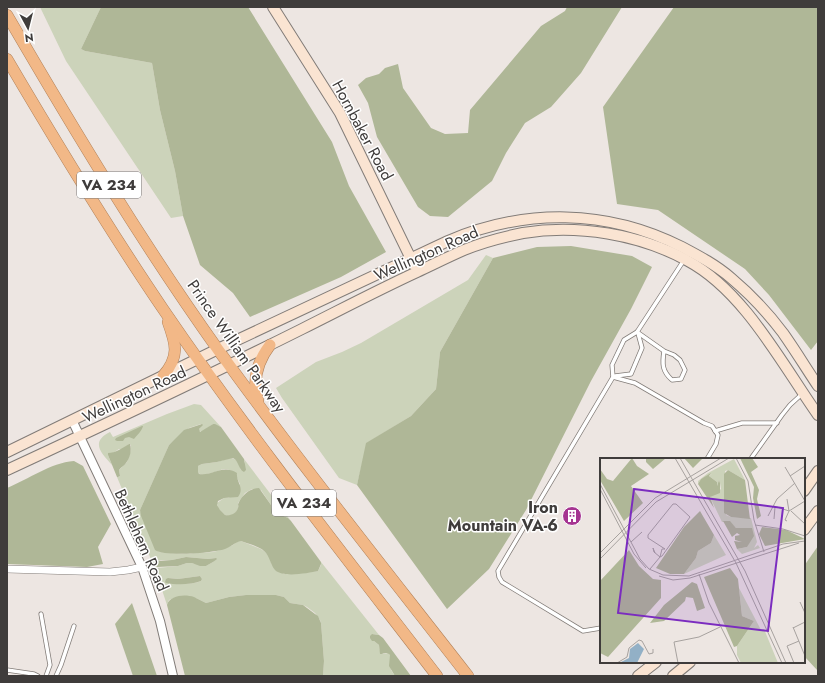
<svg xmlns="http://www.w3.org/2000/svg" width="825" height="683" font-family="Jost,sans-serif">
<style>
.green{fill:#ccd3ba;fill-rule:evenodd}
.forest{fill:#afb797}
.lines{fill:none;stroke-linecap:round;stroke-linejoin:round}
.service-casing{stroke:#827c78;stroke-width:5}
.minor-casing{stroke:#827c78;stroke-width:8}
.tertiary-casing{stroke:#827c78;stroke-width:10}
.secondary-casing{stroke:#827c78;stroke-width:12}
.trunk-casing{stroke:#b18159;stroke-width:12}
.service{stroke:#fff;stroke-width:3.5}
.minor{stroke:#fff;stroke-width:7}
.tertiary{stroke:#fff;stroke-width:8}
.secondary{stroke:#fae4d2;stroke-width:10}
.trunk{stroke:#f2b887;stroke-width:11}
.labels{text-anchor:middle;stroke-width:3;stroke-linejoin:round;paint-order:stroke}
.shield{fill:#fff;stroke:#797676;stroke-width:1}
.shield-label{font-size:15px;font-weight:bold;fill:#3f3c3b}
.street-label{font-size:16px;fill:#3f3c3b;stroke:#fff}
.poi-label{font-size:16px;font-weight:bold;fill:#3f3c3b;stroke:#fff;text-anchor:end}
.inset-road{fill:none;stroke:#a7a29f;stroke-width:1}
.view{fill:#7b2cbf;fill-opacity:0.15;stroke:#7b2cbf;stroke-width:2}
.inset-edge{fill:none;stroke:#3f3c3b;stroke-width:2}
</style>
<rect width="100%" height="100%" fill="#ede6e2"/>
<!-- green -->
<g class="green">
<polygon points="40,7 101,7 81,49 85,51 152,63 160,110 175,171 183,216 171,218 66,61"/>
<polygon points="486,255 493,258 440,352 436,389 411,416 367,443 357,485 339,478 282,398 276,388 316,362 342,352 361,343 468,280"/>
<path d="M194 404 201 405 221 427 213 424 202 432 199 431V429L202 425 201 424 189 428 169 445 166 452 140 510 159 552 182 554 214 552 233 545 238 541H241L261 549 265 552 269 556 272 565 284 574 318 571 321 565V562L379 635 373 634 372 641H374L379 645 380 651 383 654 388 653 390 655 391 670 395 676H323L324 661 321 623 320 620 315 613 307 607 303 605 290 603 284 597 276 595H246L229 597 206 603 196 598 177 597 169 600 167 605 155 569 117 477H118L120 476 119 470 127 462 131 450V445L129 444 123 449H119L113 453H111L108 455 112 465C101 453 90 442 110 432L113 437 167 414ZM186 557 208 559 216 558 213 562 206 566 192 563H187L178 566 157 568 155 565 156 562 161 560H172ZM200 576 202 579 201 581C191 585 179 584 168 583V578L178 579Z"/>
<path d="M230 458C237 458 239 464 241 470L245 462 244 459 291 521 288 518 272 511 271 505 261 490 252 489 245 493 238 503V509L236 512 231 516 225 515C221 512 217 508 217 503L224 498H229L240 484 237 478V474C234 472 229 469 225 469 220 469 193 483 198 466L202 464 217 462Z"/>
</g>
<!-- forest -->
<g class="forest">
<polygon points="101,7 248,7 332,142 349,186 386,252 341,277 250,317 233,293 200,265 183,216 175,171 160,110 152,63 85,51 81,49"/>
<polygon points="567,7 622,7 581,73 551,107 525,123 506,153 492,181 448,217 430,216 418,207 377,137 368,103 358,85 366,78 379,74 385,68 398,64 403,88 431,128 445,134 468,133 470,110 541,26 565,11"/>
<polygon points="674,7 818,7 818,341 811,350 769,295 745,269 658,210 617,204 603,107"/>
<polygon points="571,246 632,256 652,267 631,309 591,381 526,510 489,569 447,609 357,485 366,443 411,416 436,389 440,352 493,258 537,247"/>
<path d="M202 424 203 425 199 429 200 432 213 424H215L221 427 244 459 246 470 244 472C238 469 239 461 233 458L217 462 202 464 198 466V472L199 474C214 476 222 464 237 473 236 483 245 487 238 497L224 498 218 501 217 505 220 510 225 515C230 516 236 514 238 508 239 504 237 506 239 502 243 494 251 488 259 488L271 505 272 511 288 518 291 521 321 562V564L318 571C308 573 283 578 275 570 270 564 270 556 264 551 259 546 248 544 241 541 235 542 231 547 225 549 213 553 165 557 155 550L141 516 140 510 169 445 184 430Z"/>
<path d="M142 426H143C142 431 137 435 134 439L129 437 125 438 123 441H117L115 440 116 438Z"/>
<path d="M129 444H130C132 450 130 458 126 463 124 466 121 467 119 470L120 476 118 477H117L108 455V453C115 453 123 448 129 444Z"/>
<path d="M74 461 83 466 111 524 98 547 103 564 87 567 7 564V488C29 479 50 463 74 461Z"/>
<polygon points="818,546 818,671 804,656 804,566"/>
<polygon points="186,557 208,559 216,558 217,559 213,562 206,566 200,566 192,563 187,563 178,566 157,567 155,565 156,563 158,561 172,560"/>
<path d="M200 576 202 579 201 581C191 585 176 585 166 583L165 582 166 579 168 578 178 579Z"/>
<path d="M246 595H276L284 597 290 603 303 605 315 614 318 616 321 623 324 661 323 676H185L167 605C170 595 185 594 194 597 198 599 202 601 206 603L229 597Z"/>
<polygon points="132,603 157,676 133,676 115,624"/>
<path d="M372 634 379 635 383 638 411 676H395L389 666 390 655C386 651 384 654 380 654L379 645 374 641H372L370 638V636Z"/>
</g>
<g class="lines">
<defs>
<g id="service">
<path d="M637 332 664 351 674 355 680 360 685 370 681 379 672 380C662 371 662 364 664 351"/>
<polyline points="615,376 631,374 642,348 638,333"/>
<polyline points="613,377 635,383 704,423 712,426 718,435 716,444 707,459"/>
<polyline points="715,431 742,423 777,423"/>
<polyline points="752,457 782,415 790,405 802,394"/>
<polyline points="41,614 50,665 46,676"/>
<polyline points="601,628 583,631 502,582 499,577 498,571 613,377 612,365 624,340 637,332 684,260"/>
<polyline points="7,670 34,674 38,676"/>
<polyline points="56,676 61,665 74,626"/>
</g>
<polyline id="minor" points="7,569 110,572 128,570 142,567"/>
<polyline id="tertiary" points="72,420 142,567 160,621 173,676"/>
<g id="secondary">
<polyline points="273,7 340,113 414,265"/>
<path d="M7 452 218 349 448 241C525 208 607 209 682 247 699 256 716 265 731 278 750 294 768 313 783 333 795 350 806 368 818 386"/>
<path d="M7 470C106 424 204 378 302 329 340 310 378 290 417 272 432 265 448 257 464 250 483 242 503 237 523 233 577 224 640 234 688 261 744 291 782 364 818 415"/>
<polyline points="804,491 818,471"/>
<polyline points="804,530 818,511"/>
<polyline points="638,676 656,662"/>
<polyline points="673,676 690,662"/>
</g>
<g id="trunk">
<path d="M7 15C74 130 142 243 219 351 299 462 384 568 468 676"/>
<path d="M7 59C57 144 108 228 163 309 249 435 344 555 437 676"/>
<path d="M163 376C180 356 176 344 168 322"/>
<path d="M258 401C252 380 257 362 270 345"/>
</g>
</defs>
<!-- service casing -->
<use href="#service" class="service-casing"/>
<!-- minor casing -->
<use href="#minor" class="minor-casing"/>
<!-- tertiary casing -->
<use href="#tertiary" class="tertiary-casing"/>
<!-- secondary casing -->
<use href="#secondary" class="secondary-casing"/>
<!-- trunk casing -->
<use href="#trunk" class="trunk-casing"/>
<!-- service -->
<use href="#service" class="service"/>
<!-- minor -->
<use href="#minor" class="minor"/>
<!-- tertiary -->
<use href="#tertiary" class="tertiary"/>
<!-- secondary -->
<use href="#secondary" class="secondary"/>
<!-- trunk -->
<use href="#trunk" class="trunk"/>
</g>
<!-- icons -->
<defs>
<symbol id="building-disc" viewBox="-11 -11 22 22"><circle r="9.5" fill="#a53491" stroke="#fff"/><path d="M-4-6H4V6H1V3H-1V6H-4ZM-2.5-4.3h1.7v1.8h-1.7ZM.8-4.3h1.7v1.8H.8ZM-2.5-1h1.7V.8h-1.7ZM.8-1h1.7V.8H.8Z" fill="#fff"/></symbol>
</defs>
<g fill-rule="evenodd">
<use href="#building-disc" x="561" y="505" width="22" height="22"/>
</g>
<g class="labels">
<!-- shield labels -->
<g class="shield">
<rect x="77" y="172" width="64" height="26" rx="3"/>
<rect x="272" y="490" width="64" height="26" rx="3"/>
</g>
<g class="shield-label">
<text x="109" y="190">VA 234</text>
<text x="304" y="508">VA 234</text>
</g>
<!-- street labels -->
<g class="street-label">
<text transform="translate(363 130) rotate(62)" y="6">Hornbaker Road</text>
<text transform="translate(426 253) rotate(-24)" y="6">Wellington Road</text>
<text transform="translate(237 346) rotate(55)" y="6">Prince William Parkway</text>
<text transform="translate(134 394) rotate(-25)" y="6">Wellington Road</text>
<text transform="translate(142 540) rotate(66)" y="6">Bethlehem Road</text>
</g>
<!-- poi labels -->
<g class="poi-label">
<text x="558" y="513">Iron<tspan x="558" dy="18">Mountain VA-6</tspan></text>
</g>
</g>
<!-- overview -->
<g transform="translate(600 458)">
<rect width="205" height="205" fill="#ede6e2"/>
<path d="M134 1 145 22 128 12 125 13 126 57 131 59 151 60 157 84 154 90 158 87 160 90 142 96 137 91 147 89 151 70H136L129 63 122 64 110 39 121 31 120 25 119 22 117 28V24L109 18 112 16 101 21 98 26V23L108 15ZM114 77 126 97 84 116 96 100 98 93 111 85ZM139 130 161 172 164 171 178 205H141L137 197V188L154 163 142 158Z" fill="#ccd3ba"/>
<path d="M32 0 37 8 49 16 31 28 43 45 24 63 0 22V11L7 21 13 23ZM46 0H66L53 11 46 4ZM84 0H103L93 10ZM140 0H152L158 9 151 14 159 32 157 41 161 58 157 61 153 40 154 29ZM128 12 145 22 150 61 131 59 124 55V16ZM111 15 109 18 117 24V28L119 22 120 25V35L110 39 114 50 98 26 101 21ZM100 53 114 77 111 85 98 93 96 100 84 116H70L56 110 84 69ZM123 63H130L136 70H152L154 78 147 89 137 91 134 83 142 84 135 82V78L140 77 137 75 132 79ZM162 69 186 72 205 81 165 88 159 76ZM29 92 39 108 53 121 61 122V140L8 199 0 195V123ZM130 110 138 121 142 158 154 163 137 188 134 189 104 119ZM92 124 97 126 105 150 97 153 93 140 86 139 85 143 64 163 50 165 64 147Z" fill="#afb797"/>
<path d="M38 185 44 191 37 205H19L29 200 30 191Z" fill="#92b0c6"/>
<path class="inset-road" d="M75 0 136 105 182 205M80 0 145 113 186 205M136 0 148 23 154 62 164 94M185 9 205 43M190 18 205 8M0 26 40 101 49 111 63 117 89 118 183 86 205 83M0 31 34 96 46 110M187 41 189 53 185 62 187 63M174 48 189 53 205 43M191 53 205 66M168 58 177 41 195 25M174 61 175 49M155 67 183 71 205 78M31 84 42 74M0 95 55 40 121 0M0 101 56 44 129 0M50 111 60 99 62 91H65L48 80V77L73 46H76L90 59 62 98 60 99 54 94 53 90 55 95M99 116 109 145 139 205M59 118 73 122 90 120 199 85M200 144 205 155M193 169 205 198M193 170 205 164M17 205 27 199 29 190 39 182 42 183 49 196 53 195V191M78 205 74 184 99 179 120 169M194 205 187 188 199 183"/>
<path class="view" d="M34 31 183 50 168 173 18 155Z"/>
<rect width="205" height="205" class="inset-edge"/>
</g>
<!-- border -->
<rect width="825" height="683" fill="none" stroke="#3f3c3b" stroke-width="16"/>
<!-- north arrow -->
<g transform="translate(28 28) rotate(173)" stroke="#ffffff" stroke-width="3" paint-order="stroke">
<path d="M0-3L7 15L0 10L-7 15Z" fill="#3f3c3b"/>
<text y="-6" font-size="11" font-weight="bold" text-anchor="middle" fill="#3f3c3b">N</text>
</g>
</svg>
